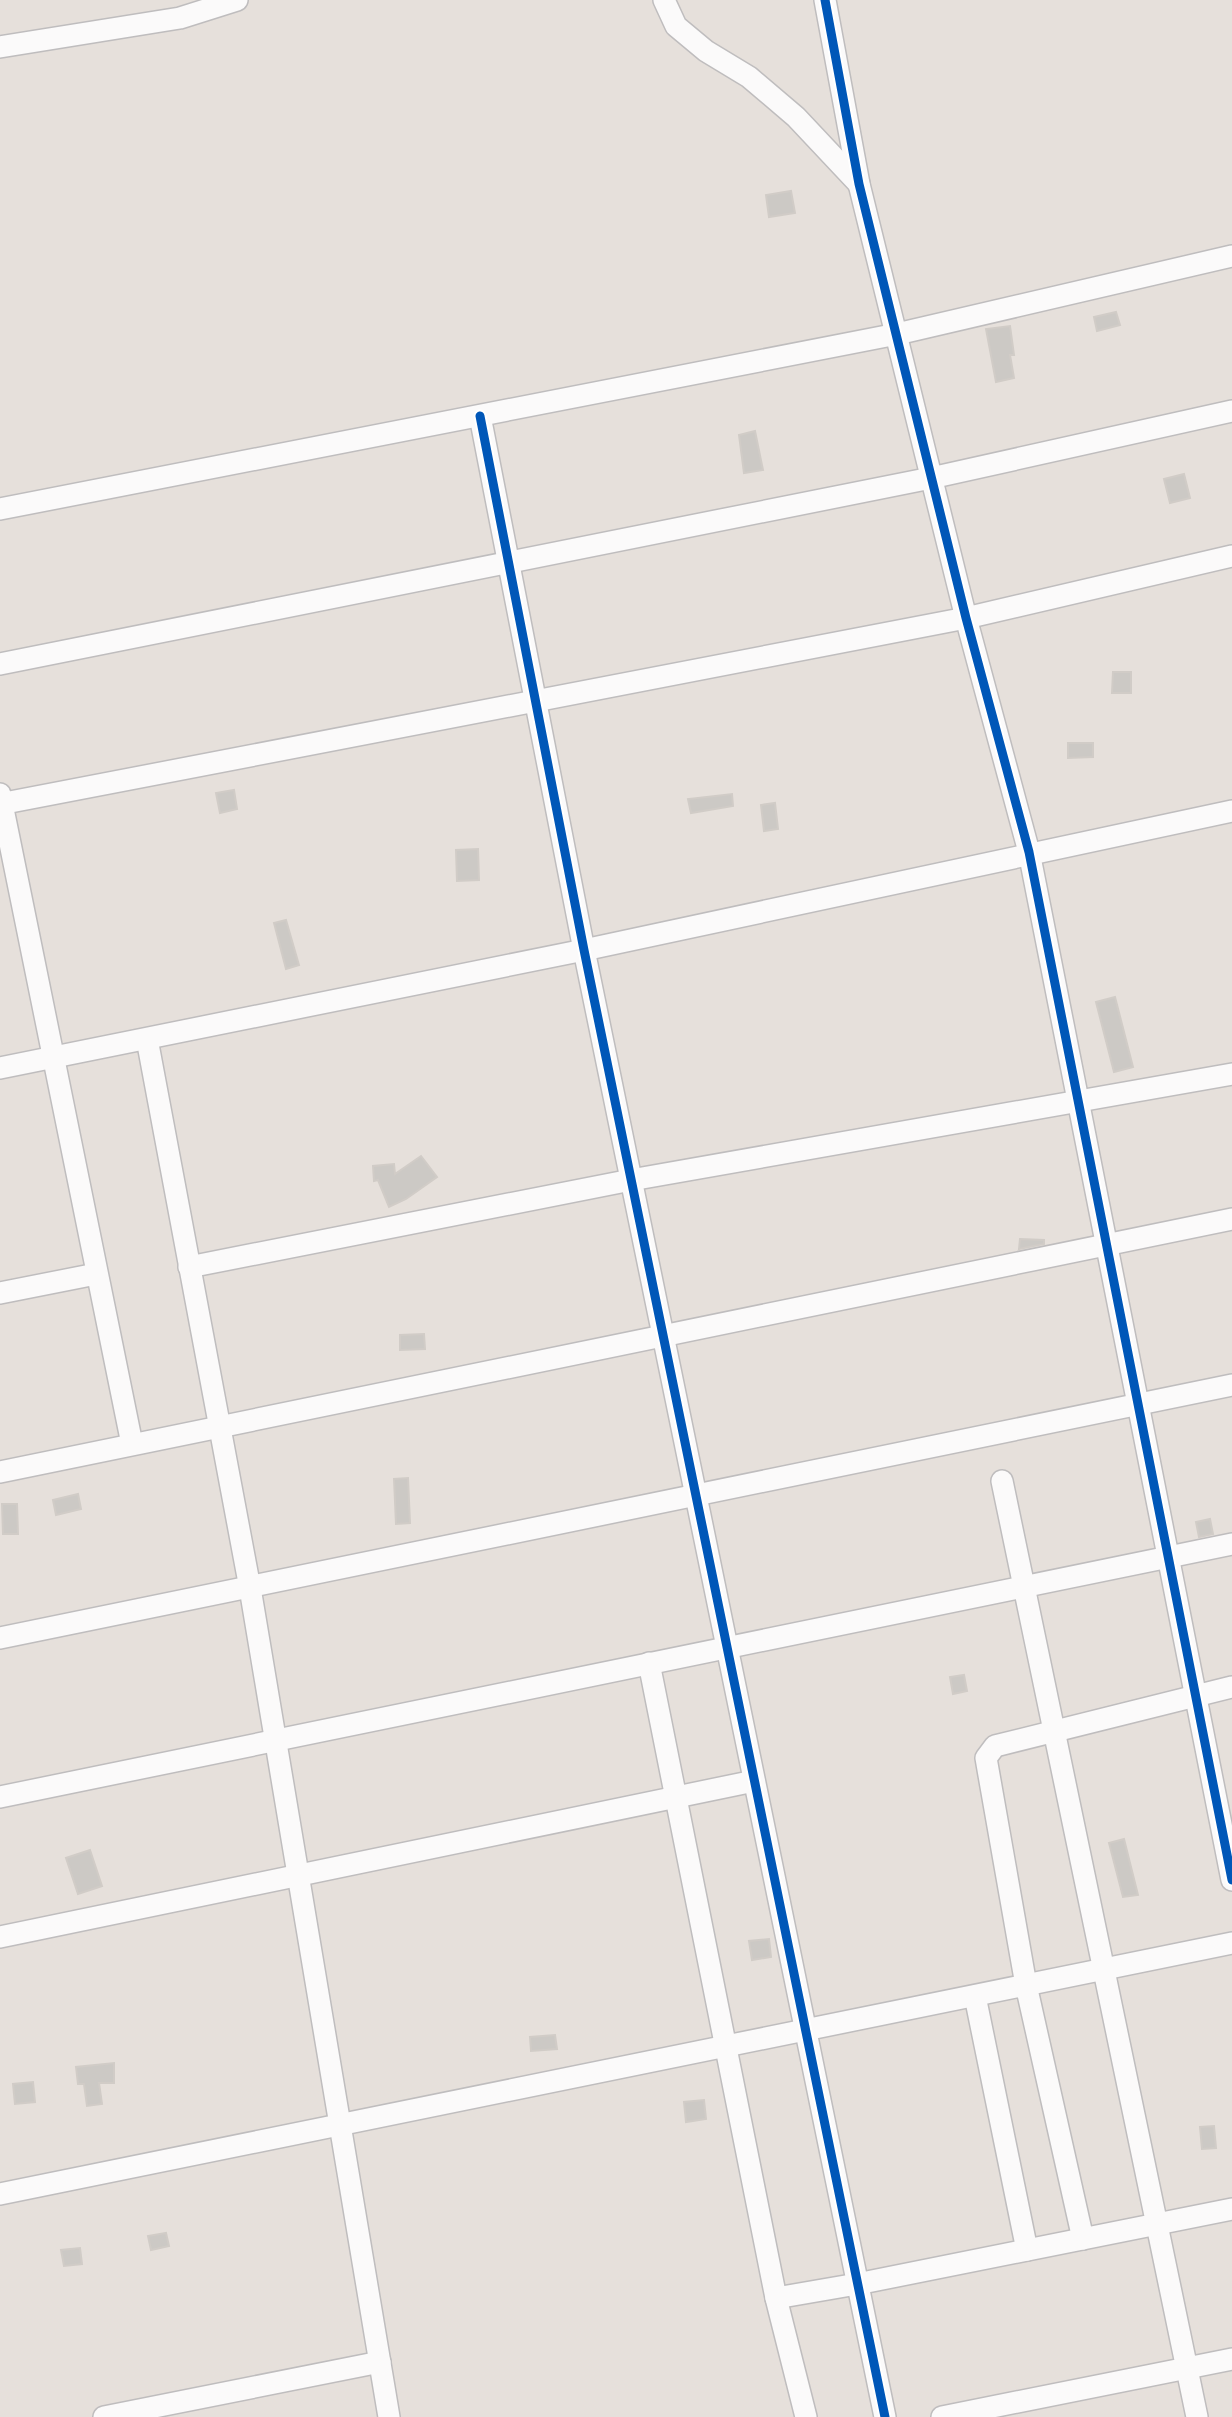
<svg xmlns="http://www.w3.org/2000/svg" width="1232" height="2417" font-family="Karla,sans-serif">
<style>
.building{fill:#ccc9c5;stroke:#d1ccc7;stroke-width:2}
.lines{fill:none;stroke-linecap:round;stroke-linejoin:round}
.minor-casing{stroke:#bfbdbe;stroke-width:24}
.minor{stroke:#fbfafa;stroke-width:21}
.cycleway-casing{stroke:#fff;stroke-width:13}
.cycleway{stroke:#0057b8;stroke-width:9}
</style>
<rect width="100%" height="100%" fill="#e6e0db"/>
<!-- building -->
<g class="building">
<polygon points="791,191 795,213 769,217 766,195"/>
<polygon points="1116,312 1120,325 1097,331 1094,317"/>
<polygon points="1010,326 1014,355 1010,355 1014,378 996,382 986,329"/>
<polygon points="755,431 763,470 744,473 739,435"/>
<polygon points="1184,474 1190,498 1170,503 1164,479"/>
<polygon points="1113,672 1131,672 1131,693 1112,693"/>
<polygon points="1068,743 1093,743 1093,757 1068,758"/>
<polygon points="234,790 237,809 220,813 216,793"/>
<polygon points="732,794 733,806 691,813 688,799"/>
<polygon points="775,803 778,829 764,831 761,805"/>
<polygon points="478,849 479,880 457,881 456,850"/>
<polygon points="286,920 299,965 286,969 274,923"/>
<polygon points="1115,997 1133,1067 1114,1072 1096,1002"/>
<polygon points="421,1156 437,1177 406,1199 389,1207 378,1180 374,1181 373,1166 394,1164 395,1174"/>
<polygon points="1020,1239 1044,1240 1044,1244 1019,1249"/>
<polygon points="424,1334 425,1349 400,1350 400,1335"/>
<polygon points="408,1478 410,1523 396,1524 394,1479"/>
<polygon points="78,1494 81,1509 56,1515 53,1500"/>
<polygon points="2,1504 17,1504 18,1534 3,1534"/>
<polygon points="1210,1519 1213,1534 1199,1537 1196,1522"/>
<polygon points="964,1675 967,1691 953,1694 950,1677"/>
<polygon points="1124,1839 1138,1895 1123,1897 1109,1843"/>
<polygon points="90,1850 102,1886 78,1894 66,1858"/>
<polygon points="769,1939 771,1957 752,1960 749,1941"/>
<polygon points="555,2035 557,2049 531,2051 530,2037"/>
<polygon points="114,2063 114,2083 99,2083 102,2104 87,2106 84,2084 78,2084 76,2067"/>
<polygon points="33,2082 35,2102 15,2104 13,2084"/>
<polygon points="704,2100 706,2119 686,2122 684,2102"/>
<polygon points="1214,2126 1216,2148 1202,2149 1200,2127"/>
<polygon points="166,2233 169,2246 151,2250 148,2236"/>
<polygon points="80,2248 82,2264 64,2266 61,2250"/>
</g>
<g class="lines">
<defs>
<g id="minor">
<polyline points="664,0 676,26 706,51 749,77 796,117 859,184"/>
<polyline points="825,0 859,184 966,618 1029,852 1232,1880"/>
<polyline points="0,47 180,18 237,0"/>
<polyline points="480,416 584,950 885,2417"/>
<polyline points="0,509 897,334 1232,256"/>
<polyline points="0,664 931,478 1232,411"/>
<polyline points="0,794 132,1444"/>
<polyline points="0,804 966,618 1232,556"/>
<polyline points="147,1039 250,1588 389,2417"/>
<polyline points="0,1068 584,950 1232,811"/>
<polyline points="189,1267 631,1180 1232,1074"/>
<polyline points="0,1293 96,1274"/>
<polyline points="0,1472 1232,1219"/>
<polyline points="1002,1481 1197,2417"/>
<polyline points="0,1638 1232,1385"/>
<polyline points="649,1663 776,2298 806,2417"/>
<polyline points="0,1797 1232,1544"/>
<polyline points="0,1937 754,1781"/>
<polyline points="975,1996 1027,2250"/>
<polyline points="0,2194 1232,1943"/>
<polyline points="1083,2239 1026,1985 986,1758 995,1746 1232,1687"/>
<polyline points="776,2298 857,2284 1232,2209"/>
<polyline points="104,2417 380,2362"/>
<polyline points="942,2417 1232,2359"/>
</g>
</defs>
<!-- minor casing -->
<use href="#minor" class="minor-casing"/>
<!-- minor -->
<use href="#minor" class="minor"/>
<defs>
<g id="cycleway">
<polyline points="825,0 859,184 966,618 1029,852 1232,1880"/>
<polyline points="480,416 584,950 885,2417"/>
</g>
</defs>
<!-- cycleway casing -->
<use href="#cycleway" class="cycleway-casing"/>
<!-- cycleway -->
<use href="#cycleway" class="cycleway"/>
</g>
</svg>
